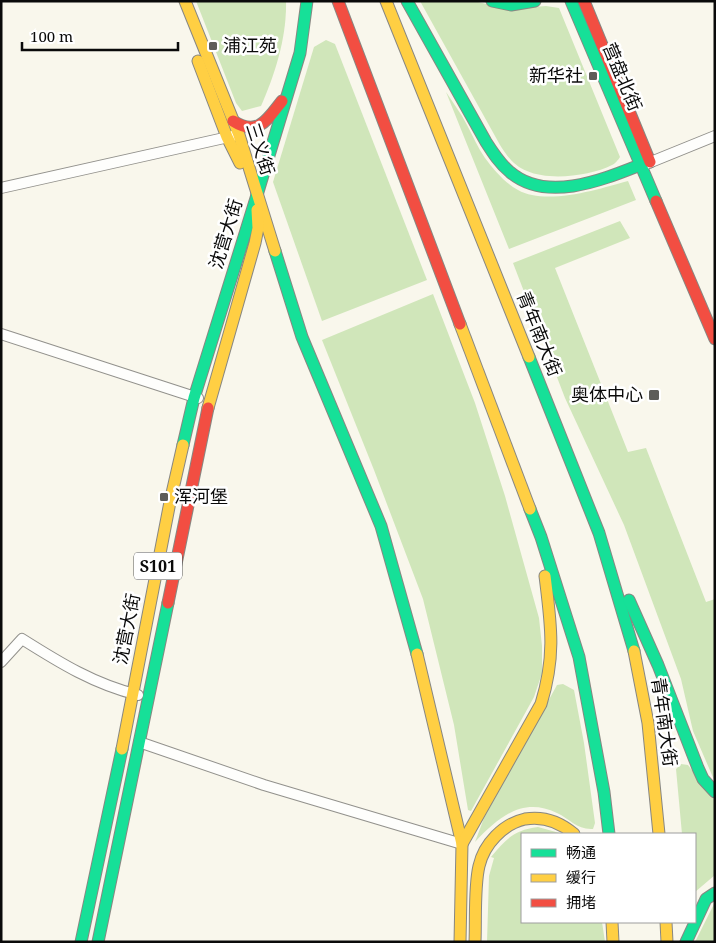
<svg xmlns="http://www.w3.org/2000/svg" width="716" height="943" font-family="'Noto Serif','Noto Sans SC',serif">
<style>
.forest{fill:#d0e6ba}
.lines{fill:none;stroke-linecap:round;stroke-linejoin:round}
.street-casing{stroke:#92918c;stroke-width:12}
.fast-casing{stroke:#888782;stroke-width:13}
.slow-casing{stroke:#888782;stroke-width:13}
.jam-casing{stroke:#888782;stroke-width:13}
.street{stroke:#fefefc;stroke-width:10}
.fast{stroke:#16e098;stroke-width:11}
.slow{stroke:#ffcf43;stroke-width:11}
.jam{stroke:#f24e42;stroke-width:11}
.poi-dot{fill:#5e5d59;stroke:#fff;stroke-width:2}
.labels{text-anchor:middle;stroke-width:5;stroke-linejoin:round;paint-order:stroke}
.shield{fill:#fff;stroke:#545454;stroke-width:1}
.shield-label{font-size:16px;font-weight:bold;fill:#0a0a0a}
.poi-label{font-size:18px;fill:#0a0a0a;stroke:#fff;text-anchor:start}
.street-label{font-size:18px;fill:#0a0a0a;stroke:#fff}
</style>
<rect width="100%" height="100%" fill="#f9f7ec"/>
<!-- forest -->
<g class="forest">
<path d="M196 1H286C287 37 275 74 261 106L242 111 236 103Z"/>
<path d="M420 1H474L507 9 546 6 559 8 620 157C618 160 615 164 612 165 591 176 549 181 527 171 514 166 507 156 500 145Z"/>
<polygon points="326,40 335,44 427,280 322,321 273,182 314,47"/>
<path d="M446 92C453 103 461 113 467 125 473 136 478 148 485 158 494 170 505 183 518 190 546 206 599 189 628 181L636 200 509 249Z"/>
<polygon points="620,221 630,238 555,268 628,452 646,448 706,602 715,599 715,782 693,731 681,679 624,525 565,398 513,263"/>
<polygon points="433,294 475,403 505,496 539,618 542,646 542,673 534,697 471,811 468,810 454,725 423,599 374,470 322,340"/>
<path d="M563 684 574 690 584 743 595 823 593 829C577 830 570 819 557 813 522 796 498 818 475 842L484 818 557 685Z"/>
<polygon points="681,764 688,765 715,801 715,875 695,892 695,834 682,834 676,769"/>
<path d="M538 827 563 834H522V922H602L605 942H487L489 876 494 858 491 857C506 839 514 830 538 827Z"/>
<polygon points="715,902 715,942 695,942"/>
</g>
<g class="lines">
<defs>
<g id="street">
<polyline points="646,164 715,136"/>
<polyline points="1,188 233,136"/>
<polyline points="1,334 198,398"/>
<path d="M1 662 22 639C60 663 94 684 138 695"/>
<polyline points="139,742 264,785 462,844"/>
</g>
<g id="fast">
<path d="M407 1 486 142C493 153 500 164 510 172 546 203 602 180 640 165"/>
<polyline points="492,1 511,5 535,1"/>
<polyline points="571,1 656,201"/>
<polyline points="257,195 300,53 307,1"/>
<polyline points="275,251 302,337 381,526 417,654"/>
<polyline points="529,357 599,533 634,651"/>
<polyline points="183,445 194,398 257,195"/>
<polyline points="530,509 541,537 579,657 604,792 609,834"/>
<polyline points="629,600 658,665 698,768 703,779 715,792"/>
<polyline points="81,942 122,749"/>
<polyline points="98,942 168,603"/>
<polyline points="686,942 706,899 715,893"/>
</g>
<g id="slow">
<polyline points="185,1 239,135 275,251"/>
<polyline points="386,1 529,357"/>
<polyline points="198,61 227,137 240,163"/>
<polyline points="460,324 530,509"/>
<polyline points="208,408 255,243 258,228 257,210"/>
<polyline points="634,651 648,723 659,834"/>
<polyline points="417,654 462,844 460,942"/>
<polyline points="122,749 170,502 183,445"/>
<path d="M462 844 541 704C556 655 551 625 545 576"/>
<polyline points="612,922 613,942"/>
<polyline points="666,922 667,942"/>
<path d="M475 942C476 920 474 887 479 866 484 844 503 824 525 819 543 816 560 822 574 834"/>
</g>
<g id="jam">
<polyline points="338,1 460,324"/>
<polyline points="584,1 650,162"/>
<path d="M233 121C258 137 267 120 282 101"/>
<polyline points="656,201 715,339"/>
<polyline points="168,603 208,408"/>
</g>
</defs>
<!-- street casing -->
<use href="#street" class="street-casing"/>
<!-- fast casing -->
<use href="#fast" class="fast-casing"/>
<!-- slow casing -->
<use href="#slow" class="slow-casing"/>
<!-- jam casing -->
<use href="#jam" class="jam-casing"/>
<!-- street -->
<use href="#street" class="street"/>
<!-- fast -->
<use href="#fast" class="fast"/>
<!-- slow -->
<use href="#slow" class="slow"/>
<!-- jam -->
<use href="#jam" class="jam"/>
</g>
<!-- markers -->
<g class="poi-dot">
<rect x="208" y="41" width="10" height="10" rx="2.5"/>
<rect x="588" y="71" width="10" height="10" rx="2.5"/>
<rect x="648" y="389" width="12" height="12" rx="2.5"/>
<rect x="159" y="492" width="10" height="10" rx="2.5"/>
</g>
<g class="labels">
<!-- shield labels -->
<rect class="shield" x="134" y="552.5" width="48" height="27" rx="4"/>
<g class="shield-label">
<text x="158" y="572">S101</text>
</g>
<!-- poi labels -->
<g class="poi-label">
<text x="223" y="52">浦江苑</text>
<text x="583" y="82" text-anchor="end">新华社</text>
<text x="643" y="401" text-anchor="end">奥体中心</text>
<text x="174" y="503">浑河堡</text>
</g>
<!-- street labels -->
<g class="street-label">
<text transform="translate(622 77) rotate(67)" y="6">营盘北街</text>
<text transform="translate(260 149) rotate(72)" y="6">三义街</text>
<text transform="translate(226 234) rotate(-73)" y="6">沈营大街</text>
<text transform="translate(539 334) rotate(68)" y="6">青年南大街</text>
<text transform="translate(127 629) rotate(-79)" y="6">沈营大街</text>
<text transform="translate(664 722) rotate(82)" y="6">青年南大街</text>
</g>
</g>
<!-- border -->
<rect width="716" height="943" fill="none" stroke="#0a0a0a" stroke-width="5"/>
<!-- legend -->
<rect x="521" y="833" width="175" height="90" fill="#ffffff" stroke="#9d9d9d"/>
<rect x="531" y="849" width="25" height="8" fill="#16e098" stroke="#9d9d9d"/>
<text x="566" y="858" font-size="15" fill="#0a0a0a">畅通</text>
<rect x="531" y="874" width="25" height="8" fill="#ffcf43" stroke="#9d9d9d"/>
<text x="566" y="883" font-size="15" fill="#0a0a0a">缓行</text>
<rect x="531" y="899" width="25" height="8" fill="#f24e42" stroke="#9d9d9d"/>
<text x="566" y="908" font-size="15" fill="#0a0a0a">拥堵</text>
<!-- scale -->
<path d="M22 42v8h156v-8" fill="none" stroke="#0a0a0a" stroke-width="2.5"/>
<text x="30" y="42" font-size="15" fill="#0a0a0a" stroke="#ffffff" stroke-width="4" paint-order="stroke">100 m</text>
</svg>
